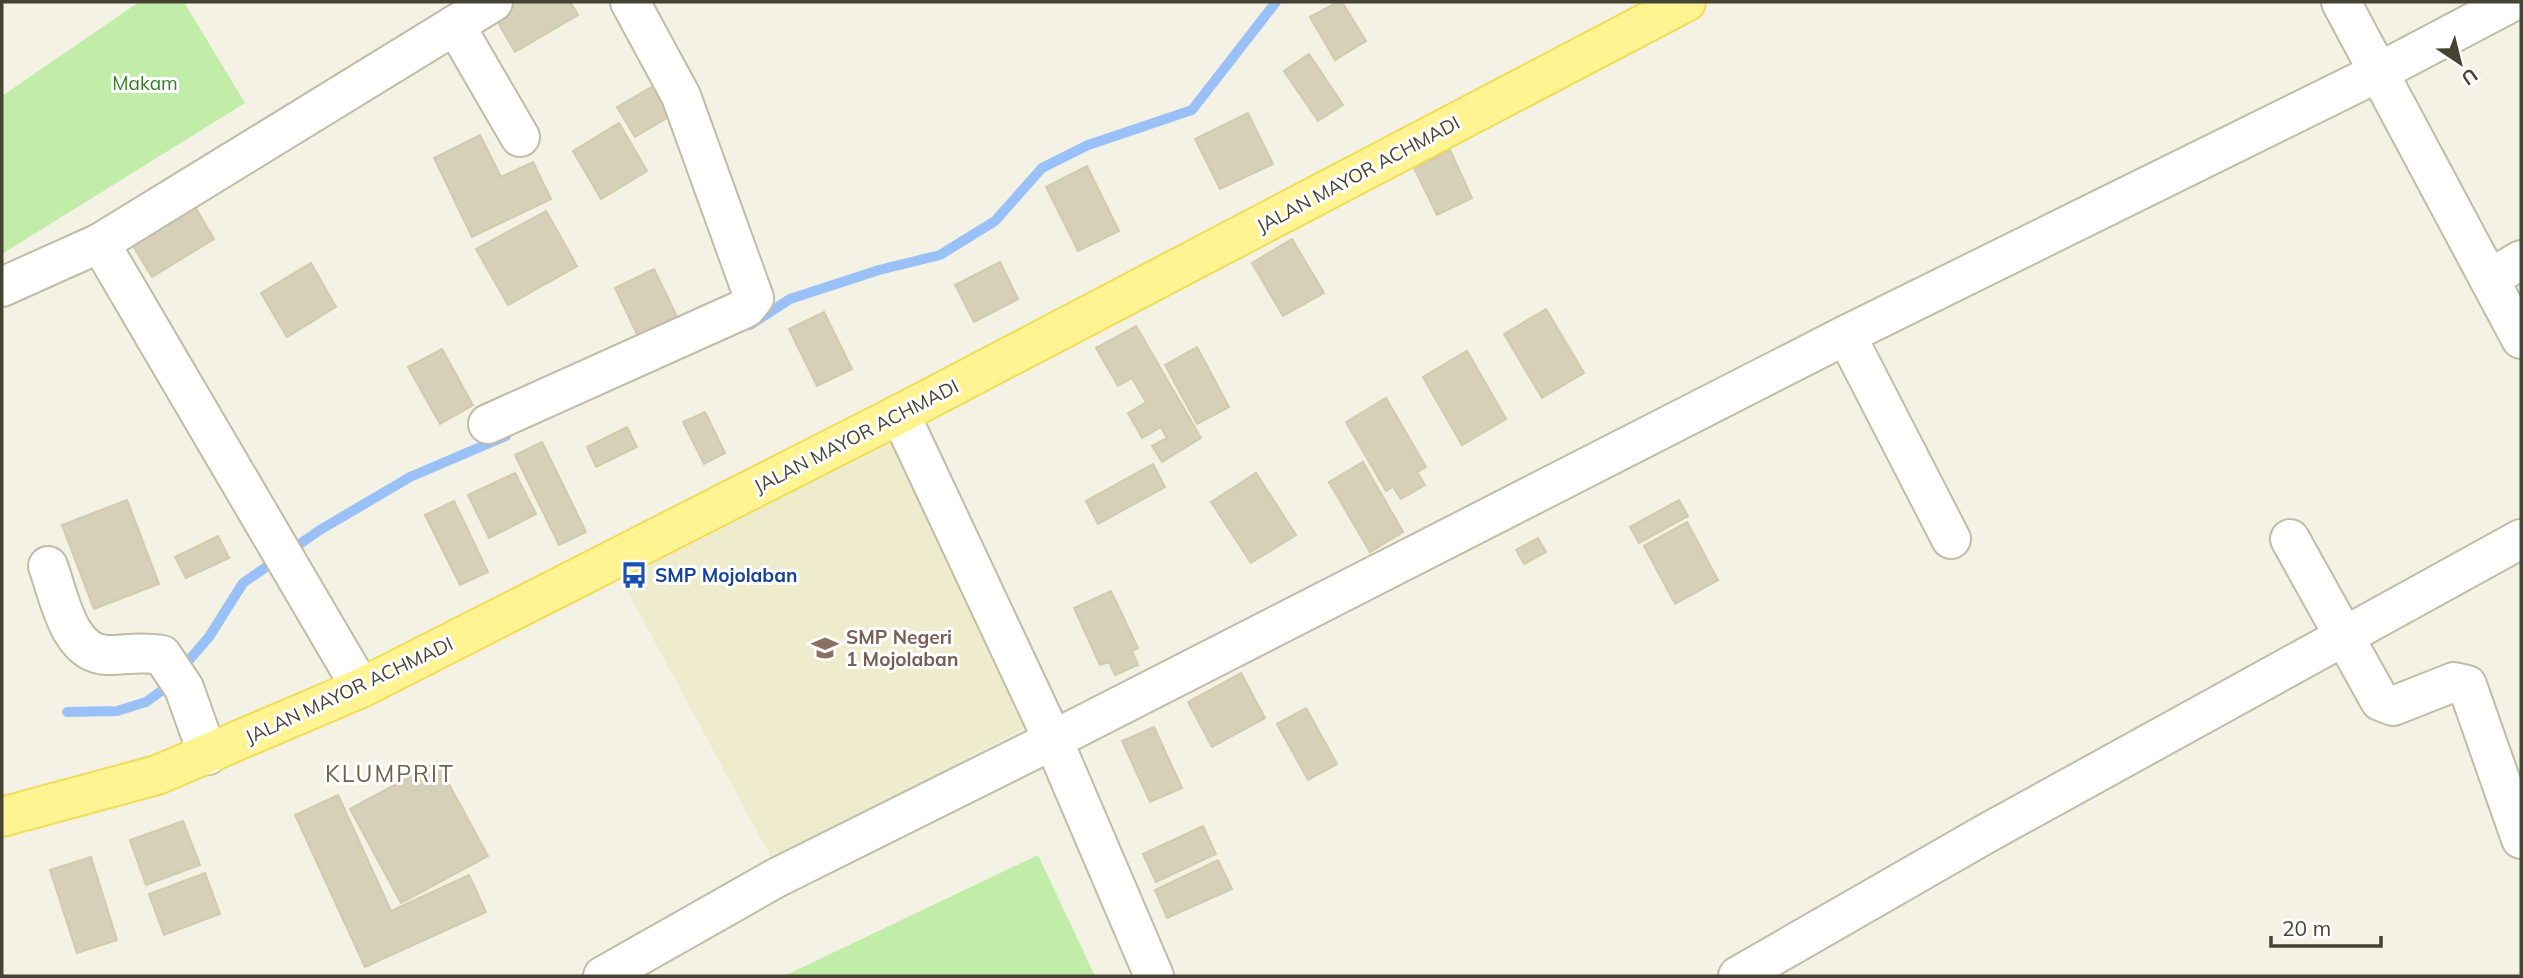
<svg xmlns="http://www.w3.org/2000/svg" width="2523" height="978" font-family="Mulish,sans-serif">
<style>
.education{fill:#efebcd}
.green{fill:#c2eda9}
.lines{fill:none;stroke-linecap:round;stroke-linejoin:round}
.stream{stroke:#9ac1f7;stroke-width:10}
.building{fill:#d7d0b9;stroke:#d2caab;stroke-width:2}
.minor-casing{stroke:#c0bca6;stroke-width:42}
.major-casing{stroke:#f0dd57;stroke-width:42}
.minor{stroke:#fff;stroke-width:38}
.major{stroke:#fff392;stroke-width:38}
.labels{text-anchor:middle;stroke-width:6;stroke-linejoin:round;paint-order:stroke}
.park-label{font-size:19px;fill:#347f21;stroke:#fff}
.street-label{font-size:19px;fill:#474333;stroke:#fff}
.transit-label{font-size:19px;font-weight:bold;fill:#164399;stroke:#fff;text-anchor:start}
.education-label{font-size:19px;font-weight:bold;fill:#785e54;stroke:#fff;text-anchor:start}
.quarter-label{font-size:23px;letter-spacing:2px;fill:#6b634a;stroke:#fff}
</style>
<rect width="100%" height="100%" fill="#f4f2e4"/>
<!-- education -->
<polygon class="education" points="887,428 1029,726 773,861 616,570"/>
<!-- green -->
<g class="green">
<polygon points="139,2 184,2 245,103 2,254 2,96"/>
<polygon points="1038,855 1095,976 784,976"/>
</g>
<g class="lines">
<!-- stream -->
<g class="stream">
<polyline points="750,325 790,299 879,270 940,255 995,221 1042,168 1088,145 1192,110 1276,2"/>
<polyline points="67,712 117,711 146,702 164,689 209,637 243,583 320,530 410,477 506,436"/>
</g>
</g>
<!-- building -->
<g class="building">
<polygon points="514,2 570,2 578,15 515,52 493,14"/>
<polygon points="1338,2 1342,2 1366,41 1335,60 1310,17"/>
<polygon points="1309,54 1343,105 1318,121 1284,71"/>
<polygon points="662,81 679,111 635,137 617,107"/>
<polygon points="1248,113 1273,164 1220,189 1195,139"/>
<polygon points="619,123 647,171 601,199 573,151"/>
<polygon points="480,135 501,177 533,162 551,199 472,237 434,158"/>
<polygon points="1450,150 1472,198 1437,215 1414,168"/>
<polygon points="1087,166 1119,231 1078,251 1046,187"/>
<polygon points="191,200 214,239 152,277 128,238"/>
<polygon points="546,211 577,266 508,305 476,249"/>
<polygon points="1292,239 1324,293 1283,316 1252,263"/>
<polygon points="1000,262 1018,299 974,322 955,285"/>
<polygon points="311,263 336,307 287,337 261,293"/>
<polygon points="654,269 682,327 643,347 615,288"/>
<polygon points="1546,309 1584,373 1542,398 1504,334"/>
<polygon points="824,312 852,369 817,386 789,329"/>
<polygon points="1136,326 1201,438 1162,462 1152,446 1167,438 1161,427 1142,438 1128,413 1146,402 1132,378 1118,386 1096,348"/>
<polygon points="1197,347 1229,407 1197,424 1165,365"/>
<polygon points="442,349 473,405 440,424 408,367"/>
<polygon points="1467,351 1506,419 1462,445 1423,377"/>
<polygon points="1386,398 1426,467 1417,472 1425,485 1401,499 1393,487 1386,491 1346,422"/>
<polygon points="705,412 725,453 704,464 683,422"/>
<polygon points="627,427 637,447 596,467 587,447"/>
<polygon points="542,442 586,532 559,545 515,455"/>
<polygon points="1363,462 1403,532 1370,552 1329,482"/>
<polygon points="1153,464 1165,487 1098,524 1086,501"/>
<polygon points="515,473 536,514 489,538 468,495"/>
<polygon points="1256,473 1296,535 1251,563 1211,502"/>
<polygon points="127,500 159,584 94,609 62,525"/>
<polygon points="1679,500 1688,516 1639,543 1630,527"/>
<polygon points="454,501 488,572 460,585 425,515"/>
<polygon points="1687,522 1718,580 1675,604 1644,546"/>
<polygon points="218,536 229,558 186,578 175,557"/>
<polygon points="1538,538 1546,552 1524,564 1516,550"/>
<polygon points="1111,591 1138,648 1132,651 1138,665 1115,675 1109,662 1100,665 1074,608"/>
<polygon points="1241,673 1265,718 1212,747 1188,702"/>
<polygon points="1306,708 1337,764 1308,780 1277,724"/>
<polygon points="1154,727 1182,788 1150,802 1122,741"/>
<polygon points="437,762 488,856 401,903 350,809"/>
<polygon points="338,795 391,911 469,875 486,912 365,967 295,815"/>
<polygon points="183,821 200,865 146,885 130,840"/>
<polygon points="1203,826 1216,854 1156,882 1143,854"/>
<polygon points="91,857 117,940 77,953 50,870"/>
<polygon points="1218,860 1232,889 1167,918 1155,890"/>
<polygon points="205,873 220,914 164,935 149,894"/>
</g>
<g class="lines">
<defs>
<g id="minor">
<polyline points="2341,2 2521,339"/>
<polyline points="455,25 493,2"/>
<polyline points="100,243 361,688"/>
<polyline points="2489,279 2521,260"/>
<polyline points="2,287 100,243 455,25 520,137"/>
<polyline points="1846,335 1951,539"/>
<polyline points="900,414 1053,740 1154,976"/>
<polyline points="488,424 746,308 754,298 681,96 630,2"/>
<polyline points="2290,539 2380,701 2393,706 2454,682 2467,685 2521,839"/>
<path d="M48 566C59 595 68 655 108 655 127 655 142 651 162 655L184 688 208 755"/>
<polyline points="603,976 776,878 1053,740 1846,335 2379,72 2512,2"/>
<polyline points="1738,976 1987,833 2521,539"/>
</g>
<polyline id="major" points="2,817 157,775 361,688 900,414 1686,2"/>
</defs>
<!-- minor casing -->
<use href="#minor" class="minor-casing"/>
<!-- major casing -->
<use href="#major" class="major-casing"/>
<!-- minor -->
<use href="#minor" class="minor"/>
<!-- major -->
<use href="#major" class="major"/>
</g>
<!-- icons -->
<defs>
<symbol id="bus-bare" viewBox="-9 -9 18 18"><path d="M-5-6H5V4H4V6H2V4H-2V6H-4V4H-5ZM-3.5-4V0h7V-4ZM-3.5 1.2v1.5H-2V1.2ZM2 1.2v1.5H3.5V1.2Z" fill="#1a4fb4" stroke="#fff" stroke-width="2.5" paint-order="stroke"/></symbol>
<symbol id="school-bare" viewBox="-9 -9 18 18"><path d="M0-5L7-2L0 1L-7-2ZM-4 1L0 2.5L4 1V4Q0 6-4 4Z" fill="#8d6e63" stroke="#fff" stroke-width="2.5" paint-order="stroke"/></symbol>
</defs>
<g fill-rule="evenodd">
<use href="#bus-bare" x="615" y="556" width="38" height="38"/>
<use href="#school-bare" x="806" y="629" width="38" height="38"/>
</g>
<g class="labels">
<!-- park labels -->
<g class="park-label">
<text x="145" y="90">Makam</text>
</g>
<!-- street labels -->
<g class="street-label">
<text transform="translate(1358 174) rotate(-28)" y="7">JALAN MAYOR ACHMADI</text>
<text transform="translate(856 436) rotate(-27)" y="7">JALAN MAYOR ACHMADI</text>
<text transform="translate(349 690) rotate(-25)" y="7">JALAN MAYOR ACHMADI</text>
</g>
<!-- transit labels -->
<g class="transit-label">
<text x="655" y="582">SMP Mojolaban</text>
</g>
<!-- education labels -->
<g class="education-label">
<text x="846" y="644">SMP Negeri<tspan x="846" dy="22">1 Mojolaban</tspan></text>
</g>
<!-- quarter labels -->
<g class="quarter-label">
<text x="390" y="782">KLUMPRIT</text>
</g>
</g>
<!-- border -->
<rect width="2523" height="978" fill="none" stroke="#474333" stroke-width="7"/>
<!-- north arrow -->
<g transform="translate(2460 63) rotate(145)" stroke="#ffffff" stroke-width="5" paint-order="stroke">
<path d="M0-5L12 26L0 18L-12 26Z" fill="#474333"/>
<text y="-10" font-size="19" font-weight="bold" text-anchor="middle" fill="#474333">U</text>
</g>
<!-- scale -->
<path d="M2271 936v10h110v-10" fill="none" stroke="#474333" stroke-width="3.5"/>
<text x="2282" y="936" font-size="21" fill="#474333" stroke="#ffffff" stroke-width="5" paint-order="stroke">20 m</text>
</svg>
